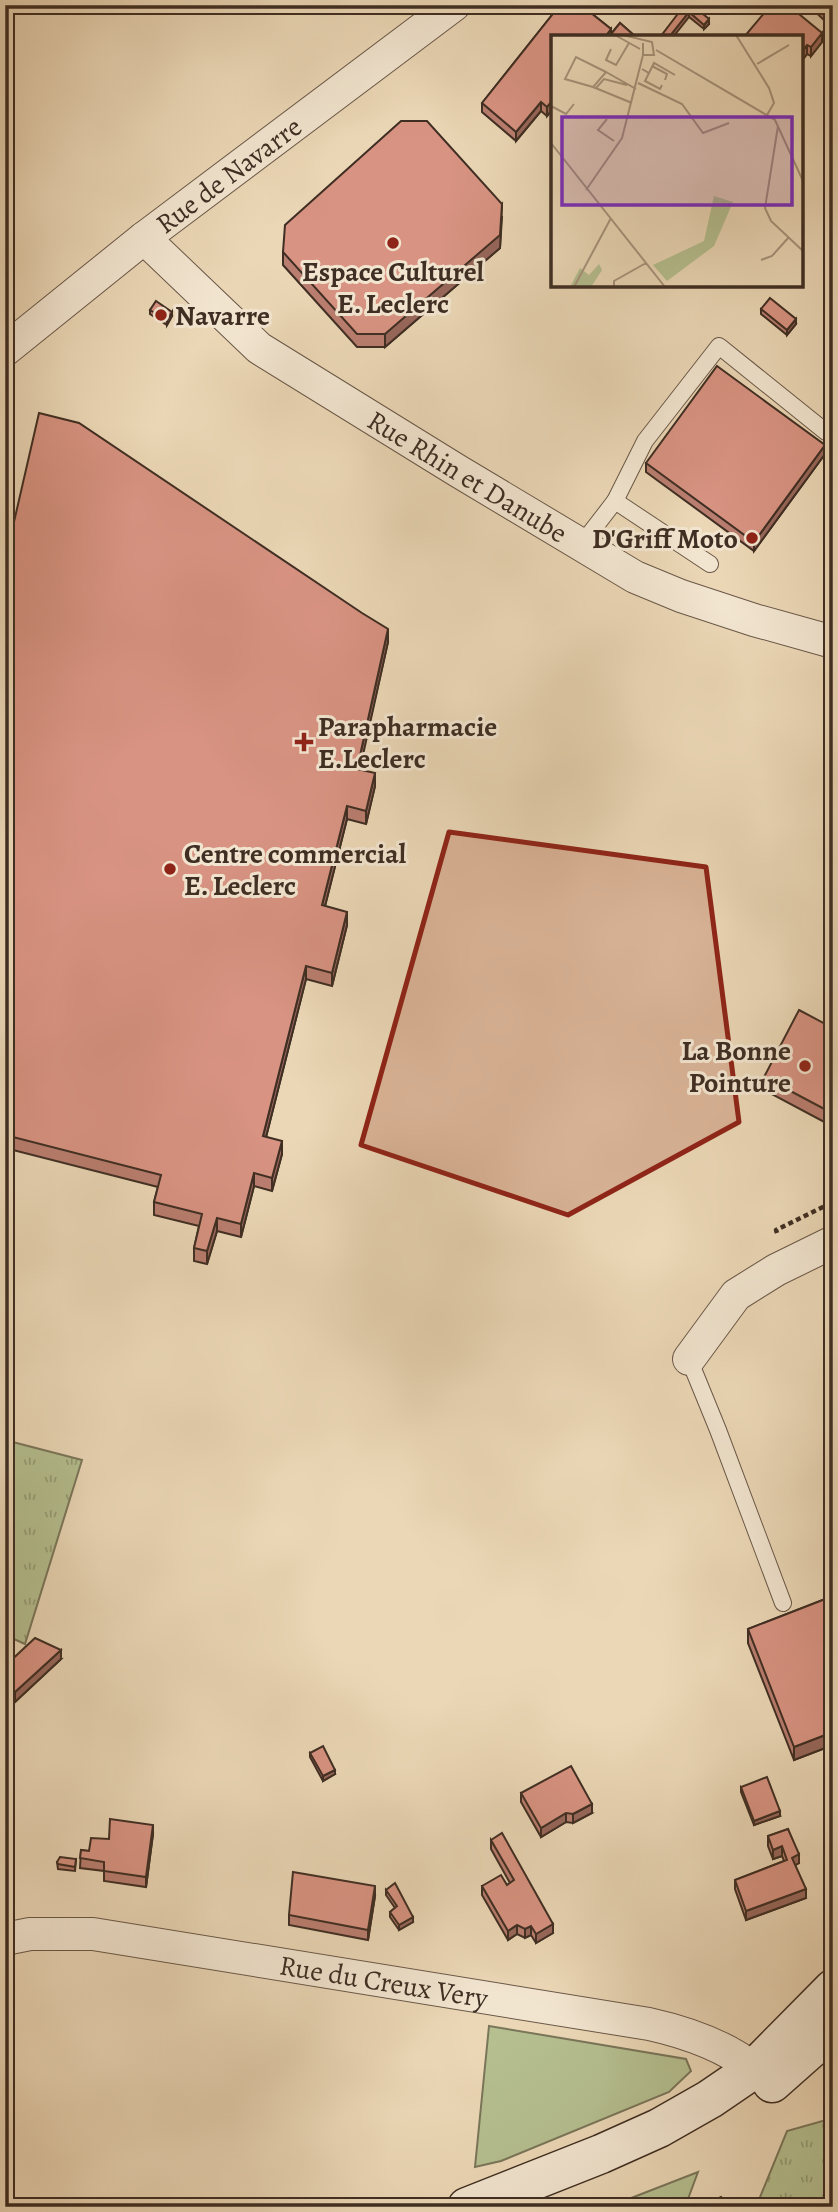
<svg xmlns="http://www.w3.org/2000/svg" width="838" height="2212" font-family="Alegreya,serif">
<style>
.grass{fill:url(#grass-tufts);stroke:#7a765a;stroke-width:2}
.garden{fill:#b5bf90;stroke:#7a765a;stroke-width:2}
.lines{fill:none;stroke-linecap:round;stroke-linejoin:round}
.lane-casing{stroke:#6a5848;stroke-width:18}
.street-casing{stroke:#6a5848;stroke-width:34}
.secondary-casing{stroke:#3f2e23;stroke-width:41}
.path{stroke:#3f2e23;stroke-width:4.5;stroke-dasharray:5 3.5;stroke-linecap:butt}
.lane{stroke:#f2e5d0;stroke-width:16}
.street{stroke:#f2e5d0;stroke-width:32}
.secondary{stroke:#f2e5d0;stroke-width:38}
.wall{fill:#ba7e70;stroke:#3f2e23;stroke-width:2}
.shaded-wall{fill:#97675b;stroke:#3f2e23;stroke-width:2}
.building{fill:#d89382;stroke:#3f2e23;stroke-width:2}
.marked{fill:#8f2418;fill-opacity:0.2;stroke:#8f2418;stroke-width:5;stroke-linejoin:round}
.poi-dot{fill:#8f2418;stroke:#f2e5d0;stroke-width:2.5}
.labels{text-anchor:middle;stroke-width:6;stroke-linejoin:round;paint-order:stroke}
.street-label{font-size:28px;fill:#3f2e23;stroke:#f2e5d0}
.poi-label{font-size:28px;font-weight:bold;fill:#3f2e23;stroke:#f2e5d0;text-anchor:start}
.inset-road{fill:none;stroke:#a6937b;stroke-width:2}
.view{fill:#7b2cbf;fill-opacity:0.15;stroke:#7b2cbf;stroke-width:3.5}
.inset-edge{fill:none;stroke:#3f2e23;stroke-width:3.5}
</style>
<defs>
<pattern id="grass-tufts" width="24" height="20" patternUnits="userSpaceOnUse" patternTransform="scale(1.75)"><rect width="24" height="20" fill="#b5bf90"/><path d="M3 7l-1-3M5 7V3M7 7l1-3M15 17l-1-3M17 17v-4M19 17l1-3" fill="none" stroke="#959c75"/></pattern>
</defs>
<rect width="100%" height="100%" fill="#ebd7b6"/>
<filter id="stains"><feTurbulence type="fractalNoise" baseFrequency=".00286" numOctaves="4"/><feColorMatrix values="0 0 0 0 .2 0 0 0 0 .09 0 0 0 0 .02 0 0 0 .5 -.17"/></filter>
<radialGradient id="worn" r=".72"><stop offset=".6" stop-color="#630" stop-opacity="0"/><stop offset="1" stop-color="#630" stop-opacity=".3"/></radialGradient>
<!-- grass -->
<g class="grass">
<polygon points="5,1440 82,1460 25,1644 5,1635"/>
<polygon points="833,2118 833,2207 756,2207 787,2131"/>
</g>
<!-- garden -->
<g class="garden">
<polygon points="489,2026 686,2059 691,2071 669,2092 501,2161 475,2167"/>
<polygon points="698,2172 685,2207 608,2207"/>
</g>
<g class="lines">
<defs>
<g id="lane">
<polyline points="615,501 645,441 719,346 826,432"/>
<polyline points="581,545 615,501 710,564"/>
<polyline points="689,1359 718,1430 783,1603"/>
</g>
<g id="street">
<path id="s1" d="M144 238 259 348 458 471 635 577 681 596 754 620 833 642"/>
<path id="s2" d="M5 350 144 238 454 5"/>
<polyline points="689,1359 736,1295 776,1270 833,1242"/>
<path id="s3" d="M5 1939 30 1934H93L649 2024C685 2032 724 2045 754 2069"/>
</g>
<g id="secondary">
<polyline points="772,2083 816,2044 833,2025"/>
<polyline points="467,2207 601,2154 659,2128 710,2099 754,2069 833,1989"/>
</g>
</defs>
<!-- lane casing -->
<use href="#lane" class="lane-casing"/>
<!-- street casing -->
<use href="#street" class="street-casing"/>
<!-- secondary casing -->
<use href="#secondary" class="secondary-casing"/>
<!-- path -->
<polyline class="path" points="777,1233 776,1230 833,1202"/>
<!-- lane -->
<use href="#lane" class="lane"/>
<!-- street -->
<use href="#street" class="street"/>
<!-- secondary -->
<use href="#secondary" class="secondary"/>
</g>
<!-- wall -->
<g class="wall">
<polygon points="560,5 581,5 611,29 611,34 620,23 636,37 553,37 553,109 547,116 541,111 516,141 482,112 482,103"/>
<polygon points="667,5 692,5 709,24 704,29 689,17 678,14"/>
<polygon points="808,5 833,5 833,10 824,20"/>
<polygon points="801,37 822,42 811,56 807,54 801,62"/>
<polygon points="502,217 500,248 385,347 357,347 283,265 283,252"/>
<polygon points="761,309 796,324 787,335 761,314"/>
<polygon points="150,310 172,316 167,325 150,314"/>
<polygon points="825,454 754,551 646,472 646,463"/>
<polygon points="5,561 388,642 359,769 375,786 366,824 347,819 325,906 347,925 332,986 306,979 266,1137 282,1154 272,1191 254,1186 241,1237 217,1231 207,1264 194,1261 194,1248 199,1226 154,1215 154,1202 158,1187 5,1148"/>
<polygon points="833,1028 833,1123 830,1125 764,1090 764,1077"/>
<polygon points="833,1596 833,1745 794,1760 748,1643 748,1629"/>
<polygon points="61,1659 15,1702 5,1690 5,1666"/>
<polygon points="310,1753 335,1774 323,1781 310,1757"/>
<polygon points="741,1787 780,1816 754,1825 741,1792"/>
<polygon points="521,1793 592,1813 573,1823 566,1822 541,1837 521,1802"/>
<polygon points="788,1829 799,1863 795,1865 806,1898 746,1920 735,1889 735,1880 784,1861 782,1856 773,1859 768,1846 768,1836"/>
<polygon points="153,1834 146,1887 104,1881 104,1871 80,1868 81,1850 89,1851 109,1839"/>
<polygon points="491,1840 553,1933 536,1943 531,1935 525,1938 517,1934 508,1940 482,1895 482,1886 507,1885 510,1883 491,1849"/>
<polygon points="76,1859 75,1871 58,1869 57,1862"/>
<polygon points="386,1890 413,1922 399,1930 390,1917 390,1912 395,1908 386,1895"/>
<polygon points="375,1896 368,1940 289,1925 289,1915"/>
</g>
<!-- shaded-wall -->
<g class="shaded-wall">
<polygon points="833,6 833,10 824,20 824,15"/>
<polygon points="689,12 689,17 673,37 669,37"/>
<polygon points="709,19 709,24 704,29 704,25"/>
<polygon points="611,29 611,37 605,37"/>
<polygon points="822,33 822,42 811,56 811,47"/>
<polygon points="807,45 807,54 801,62 801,53"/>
<polygon points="553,100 553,109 547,116 547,107"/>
<polygon points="541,102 541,111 516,141 516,132"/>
<polygon points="502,204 500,248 385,347 385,334"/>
<polygon points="172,312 172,316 167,325 167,320"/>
<polygon points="796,319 796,324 787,335 787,330"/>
<polygon points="825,445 825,454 754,551 754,542"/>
<polygon points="388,629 388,642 357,782 357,769"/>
<polygon points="375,773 375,786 366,824 366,811"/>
<polygon points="347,806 347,819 322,918 322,905"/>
<polygon points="347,912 347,925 332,986 332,973"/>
<polygon points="306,966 306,979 263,1149 263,1136"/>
<polygon points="833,1110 833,1123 830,1125 830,1112"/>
<polygon points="282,1141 282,1154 272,1191 272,1178"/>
<polygon points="254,1173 254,1186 241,1237 241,1224"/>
<polygon points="217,1218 217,1231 207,1264 207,1251"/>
<polygon points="61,1650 61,1659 15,1702 15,1692"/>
<polygon points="833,1732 833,1745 794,1760 794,1747"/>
<polygon points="335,1770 335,1774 323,1781 323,1776"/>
<polygon points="592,1804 592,1813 573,1823 573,1814"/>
<polygon points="780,1811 780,1816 754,1825 754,1821"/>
<polygon points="566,1813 566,1822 541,1837 541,1828"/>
<polygon points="153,1825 153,1834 146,1887 146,1877"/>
<polygon points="782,1846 782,1856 773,1859 773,1850"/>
<polygon points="799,1854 799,1863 792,1867 792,1858"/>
<polygon points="375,1886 375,1896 368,1940 368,1930"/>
<polygon points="806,1889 806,1898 746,1920 746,1911"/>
<polygon points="413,1917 413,1922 399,1930 399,1925"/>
<polygon points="553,1924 553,1933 536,1943 536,1934"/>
<polygon points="517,1925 517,1934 508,1940 508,1931"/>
<polygon points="531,1926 531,1935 525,1938 525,1929"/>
</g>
<!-- building -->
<g class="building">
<polygon points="560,5 581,5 611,29 605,37 553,37 553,100 547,107 541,102 516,132 482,103"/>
<polygon points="673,5 692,5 709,19 704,25 689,12 669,37 662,37 661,36 680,11"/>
<polygon points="771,5 788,5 822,33 811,47 807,45 801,53 801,37 744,37"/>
<polygon points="813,5 833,5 833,6 824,15"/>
<polygon points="620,23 636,37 615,37 611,34"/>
<polygon points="401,121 427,121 502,204 500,235 385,334 357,334 283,252 285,225"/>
<polygon points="770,298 796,319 787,330 761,309"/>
<polygon points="156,301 172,312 167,320 150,310"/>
<polygon points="717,366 825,445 754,542 646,463"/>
<polygon points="39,413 79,423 362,613 388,629 357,769 375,773 366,811 347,806 322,905 347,912 332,973 306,966 263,1136 282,1141 272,1178 254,1173 241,1224 217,1218 207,1251 194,1248 202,1214 154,1202 161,1175 5,1135 5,561"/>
<polygon points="799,1010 833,1028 833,1110 830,1112 764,1077"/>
<polygon points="833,1596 833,1732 794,1747 748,1629"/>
<polygon points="35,1638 61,1650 15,1692 5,1681 5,1666"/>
<polygon points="323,1746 335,1770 323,1776 310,1753"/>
<polygon points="571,1766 592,1804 573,1814 566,1813 541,1828 521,1793"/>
<polygon points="767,1777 780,1811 754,1821 741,1787"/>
<polygon points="110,1819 153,1825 146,1877 104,1871 104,1862 80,1858 81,1850 89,1851 91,1838 109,1839"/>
<polygon points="788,1829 799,1854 792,1858 806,1889 746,1911 735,1880 787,1860 782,1846 773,1850 768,1836"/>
<polygon points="502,1833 553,1924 536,1934 531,1926 525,1929 517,1925 508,1931 482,1886 501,1875 507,1885 514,1880 491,1840"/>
<polygon points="60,1857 76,1859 75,1867 58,1864 57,1862"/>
<polygon points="293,1872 375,1886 368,1930 289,1915"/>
<polygon points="395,1883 413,1917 399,1925 390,1912 397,1906 386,1890"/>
<polygon points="721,2197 727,2203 726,2207 702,2207"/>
</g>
<!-- marked area -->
<path class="marked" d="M449 832 706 867 739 1122 568 1215 361 1145Z"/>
<!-- markers -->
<g class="poi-dot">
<circle cx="393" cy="243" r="7"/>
<circle cx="161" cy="315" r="7"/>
<circle cx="752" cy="538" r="7"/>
<path d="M300.5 731.5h7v7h7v7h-7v7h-7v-7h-7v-7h7z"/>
<circle cx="170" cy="869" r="7"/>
<circle cx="805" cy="1066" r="7"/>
</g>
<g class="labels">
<!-- street labels -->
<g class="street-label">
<text dy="10" stroke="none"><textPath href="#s2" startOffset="284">Rue de Navarre</textPath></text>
<text dy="10" stroke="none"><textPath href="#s1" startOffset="404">Rue Rhin et Danube</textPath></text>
<text dy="10" stroke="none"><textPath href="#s3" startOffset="383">Rue du Creux Very</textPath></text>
</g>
<!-- poi labels -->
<g class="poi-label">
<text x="393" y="281" text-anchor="middle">Espace Culturel<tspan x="393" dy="32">E. Leclerc</tspan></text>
<text x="175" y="325">Navarre</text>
<text x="738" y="548" text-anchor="end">D'Griff Moto</text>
<text x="318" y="736">Parapharmacie<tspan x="318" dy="32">E.Leclerc</tspan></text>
<text x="184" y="863">Centre commercial<tspan x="184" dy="32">E. Leclerc</tspan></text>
<text x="791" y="1060" text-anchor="end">La Bonne<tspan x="791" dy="32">Pointure</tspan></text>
</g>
</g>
<!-- overview -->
<g transform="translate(551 35)">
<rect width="252" height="252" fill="#ebd7b6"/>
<path d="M163 161 182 167 163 211 116 246 102 230 153 206Z" fill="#b5bf90"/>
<path d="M48 229 51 235 40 252H19L29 233 38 240Z" fill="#b5bf90"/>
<path class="inset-road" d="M64 0 89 14M72 0 101 7 103 20H92V8M185 0 218 53 223 68 216 80M60 14 55 25 65 30 78 8M105 15 224 85 252 146M206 29 238 10M101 31 116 39 114 45M91 34 98 38 103 28 124 40M98 38 94 46 109 54 111 50M87 48 131 69 152 98 178 88M42 52 14 44 25 22 55 37M45 53 53 44 76 50M81 68 42 52 55 37 85 54M0 71 15 79 23 69M56 84 47 95 63 106M227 91 214 173 220 186 252 216M0 108 114 252M35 155 71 103 92 20M210 225 221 221 238 202M23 252 60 183M63 252V246L95 228"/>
<path class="view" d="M11 82H241V170H11Z"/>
<rect width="252" height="252" class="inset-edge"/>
</g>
<!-- margin -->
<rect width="838" height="2212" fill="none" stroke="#ebd7b6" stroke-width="28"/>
<rect x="7" y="7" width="824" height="2198" fill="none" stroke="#3f2e23" stroke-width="3.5"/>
<rect x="14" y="14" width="810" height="2184" fill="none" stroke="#3f2e23" stroke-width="2"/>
<rect width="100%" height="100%" filter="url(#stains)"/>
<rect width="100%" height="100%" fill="url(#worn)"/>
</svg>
